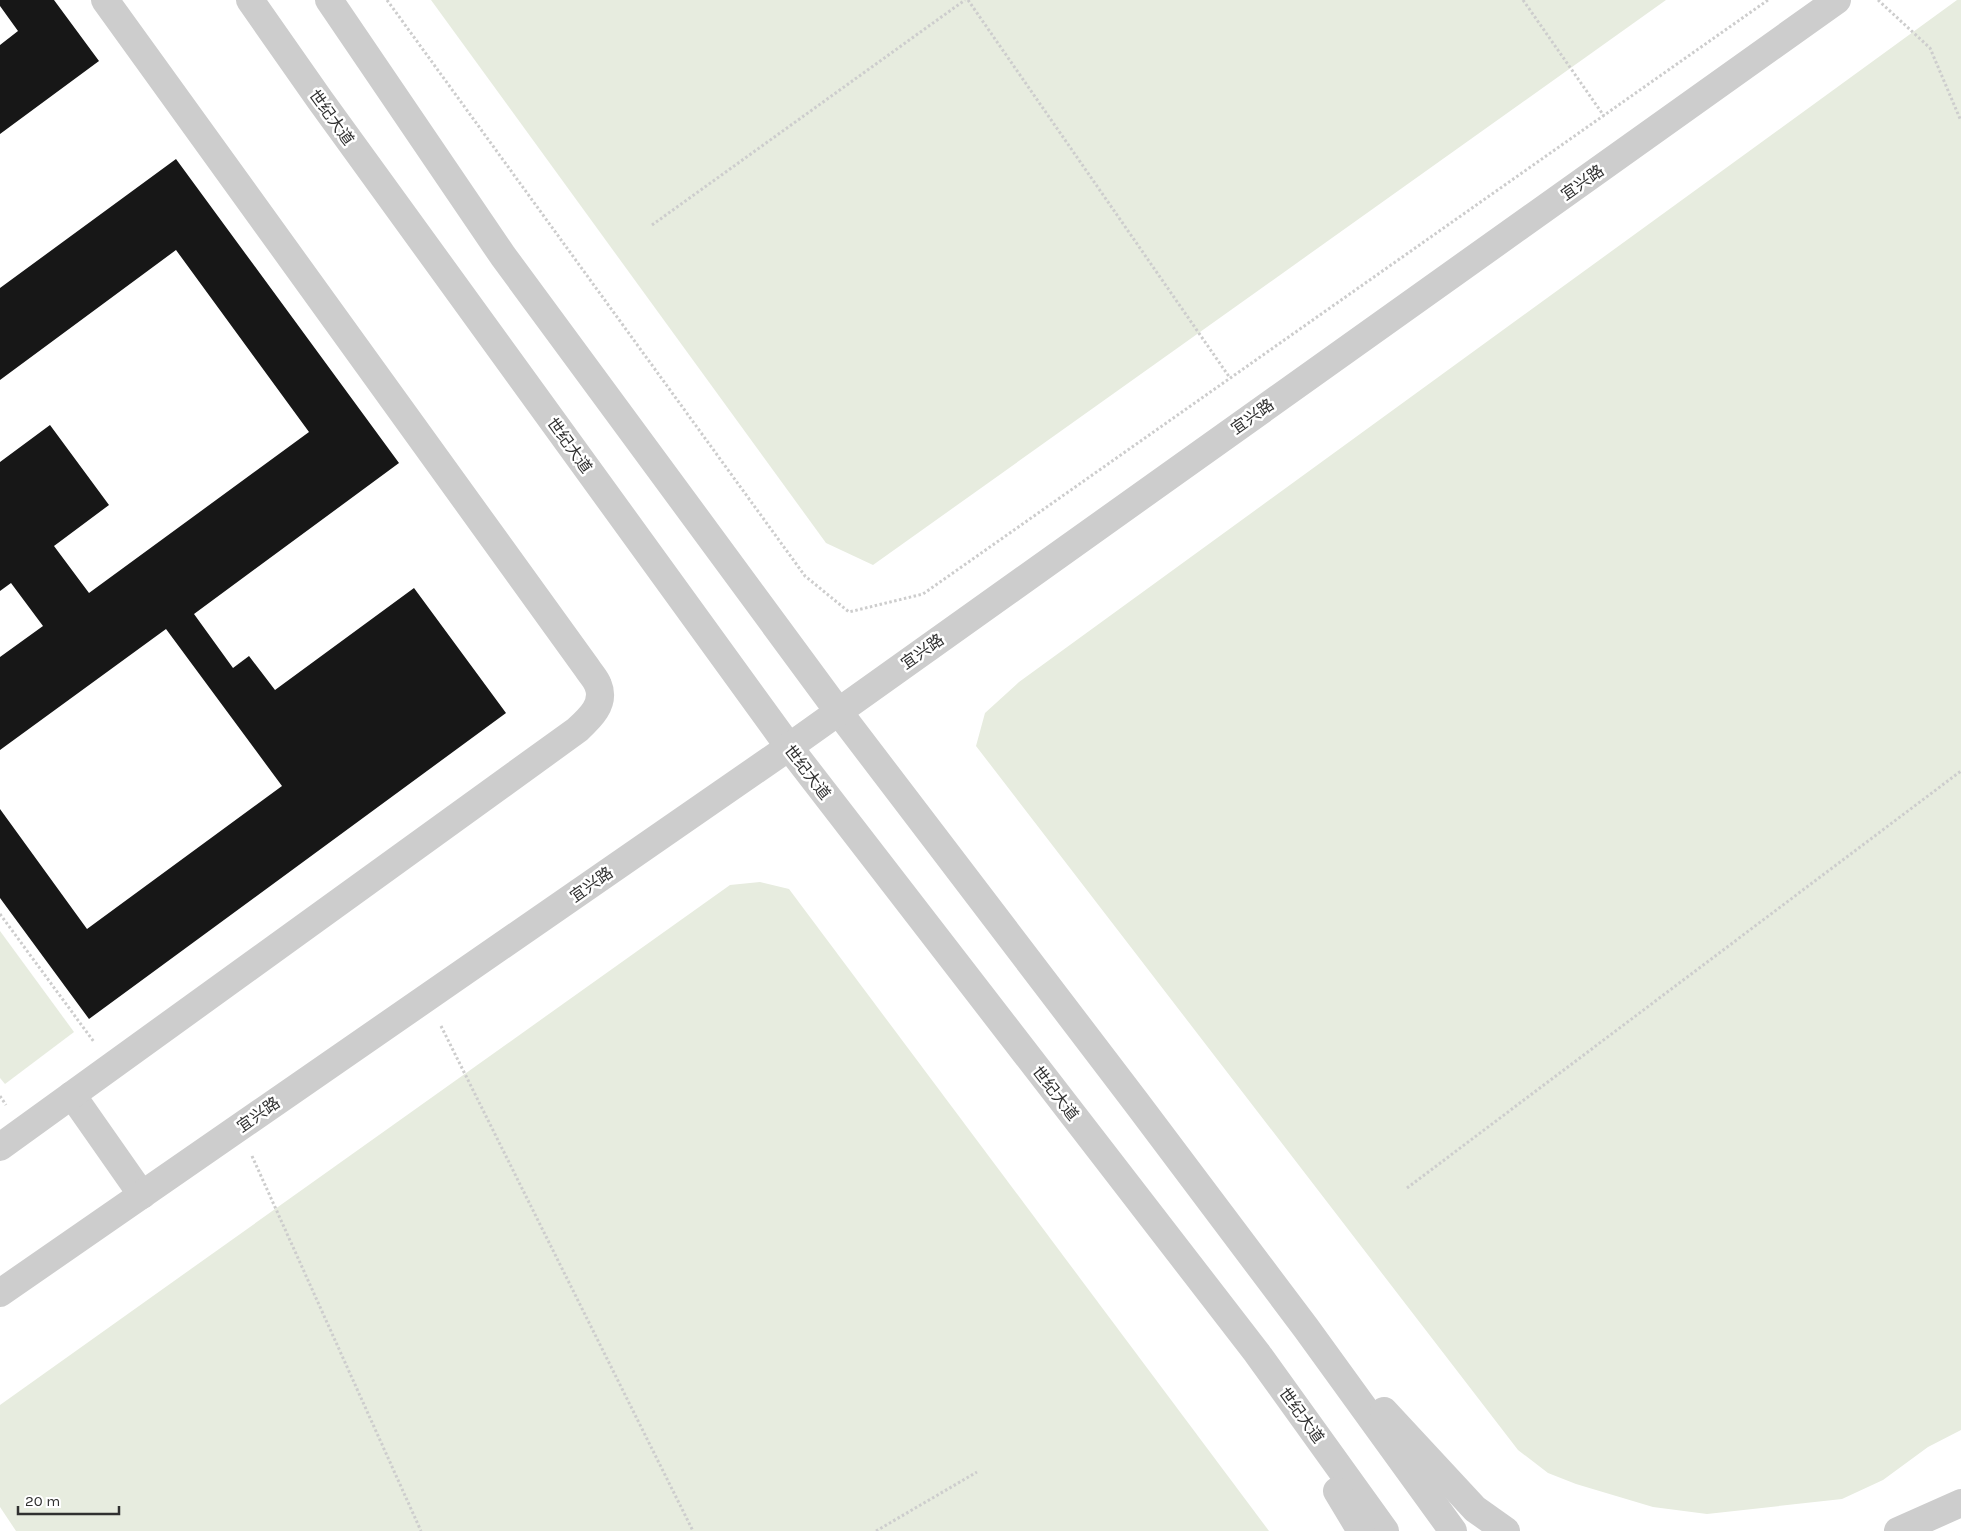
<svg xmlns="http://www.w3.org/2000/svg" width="1961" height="1531" font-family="Karla,'Noto Sans SC',sans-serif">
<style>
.green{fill:#e7ecdf}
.building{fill:#171717}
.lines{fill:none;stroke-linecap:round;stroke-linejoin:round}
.path{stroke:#cdcdcd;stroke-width:3;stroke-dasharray:2.5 2.5;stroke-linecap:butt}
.minor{stroke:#cdcdcd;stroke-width:28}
.labels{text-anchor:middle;stroke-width:5;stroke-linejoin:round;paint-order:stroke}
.street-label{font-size:16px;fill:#303030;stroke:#fff}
</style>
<rect width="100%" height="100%" fill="#fff"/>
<!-- green -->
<g class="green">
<polygon points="431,0 1666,0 873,565 826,543"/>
<polygon points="1957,0 1961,0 1961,1430 1928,1447 1883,1480 1842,1499 1707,1514 1653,1507 1576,1484 1548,1473 1518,1450 976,746 985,713 1019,682"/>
<polygon points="760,882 789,889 1269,1531 16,1531 0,1507 0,1405 730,885"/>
<polygon points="0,931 74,1032 5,1084 0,1078"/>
</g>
<!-- building -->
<g class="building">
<polygon points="0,0 54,0 99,61 0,134 0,45 18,31 0,6"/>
<polygon points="176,159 399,463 194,614 233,668 249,656 275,690 414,588 506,713 89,1019 0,898 0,809 87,929 282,786 166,629 0,750 0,657 43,626 11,583 0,591 0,462 50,425 109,505 54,546 89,593 309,432 176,250 0,380 0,288"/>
</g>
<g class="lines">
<!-- path -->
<g class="path">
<polyline points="387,0 805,576 849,612 923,594 1768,0"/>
<polyline points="968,0 1230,378"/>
<polyline points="1523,0 1604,116"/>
<polyline points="1878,0 1930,48 1961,121"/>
<polyline points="652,225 965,0"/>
<polyline points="0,914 94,1042"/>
<polyline points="441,1026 693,1531"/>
<polyline points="0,1096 6,1105"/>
<polyline points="252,1156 421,1531"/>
<polyline points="1407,1188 1961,771"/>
<polyline points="876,1531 977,1472"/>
</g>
<!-- minor -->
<g class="minor">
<polyline points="250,0 320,100 789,747 1257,1353 1385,1531"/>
<polyline points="329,0 503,256 838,711 1136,1102 1306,1328 1453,1531"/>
<polyline points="72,1095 142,1195"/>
<path d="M0 1147 577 730C589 719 606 704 598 685 596 679 590 673 587 668L105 0"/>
<polyline points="0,1293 789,747 1837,0"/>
<polyline points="1384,1411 1475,1509 1506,1531"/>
<polyline points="1337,1491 1361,1531"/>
<polyline points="1898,1531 1961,1503"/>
</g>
</g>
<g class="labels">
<!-- street labels -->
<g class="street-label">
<text transform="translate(332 117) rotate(54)" y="6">世纪大道</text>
<text transform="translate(1582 182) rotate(-35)" y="6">宜兴路</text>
<text transform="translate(1252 416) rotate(-35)" y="6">宜兴路</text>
<text transform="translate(570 445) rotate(54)" y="6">世纪大道</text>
<text transform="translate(922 651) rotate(-35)" y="6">宜兴路</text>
<text transform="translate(808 772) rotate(52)" y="6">世纪大道</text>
<text transform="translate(591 884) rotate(-35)" y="6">宜兴路</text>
<text transform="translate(1056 1093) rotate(52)" y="6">世纪大道</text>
<text transform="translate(258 1114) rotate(-35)" y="6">宜兴路</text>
<text transform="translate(1302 1415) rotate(54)" y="6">世纪大道</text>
</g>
</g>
<!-- scale -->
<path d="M18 1506v8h101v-8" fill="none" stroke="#303030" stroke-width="2.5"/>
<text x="25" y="1506" font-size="15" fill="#303030" stroke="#ffffff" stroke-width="4" paint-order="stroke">20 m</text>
</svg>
